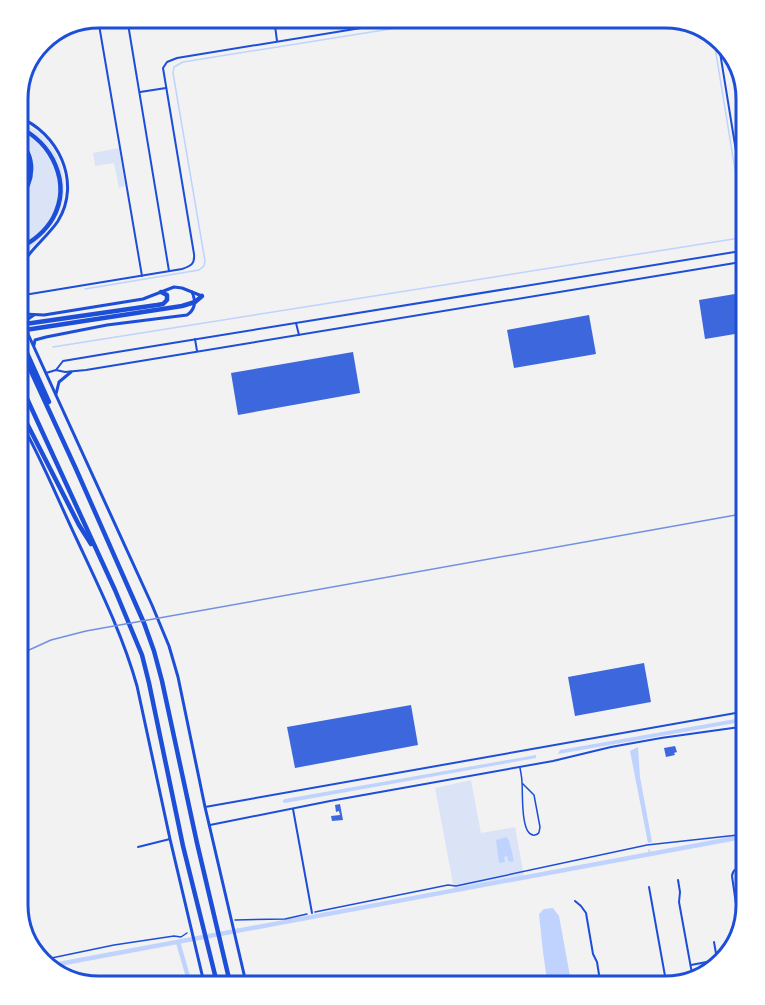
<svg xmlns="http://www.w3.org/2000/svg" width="765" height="1005" font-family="'Sofia Sans Condensed',sans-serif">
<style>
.green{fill:#dbe4f7}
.water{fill:#bfd3fe}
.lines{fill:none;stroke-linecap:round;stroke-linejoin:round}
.stream{stroke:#bfd3fe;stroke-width:1.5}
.canal{stroke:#bfd3fe;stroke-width:4.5}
.building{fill:#3d67dc}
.path{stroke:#1d4ed8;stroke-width:1.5}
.service{stroke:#1d4ed8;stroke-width:1.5}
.minor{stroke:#1d4ed8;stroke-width:2}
.secondary{stroke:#1d4ed8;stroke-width:3}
.motorway{stroke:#1d4ed8;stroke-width:4.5}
.rail{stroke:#7290e2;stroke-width:1.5}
.rim{fill:none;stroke:#1d4ed8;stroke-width:3}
</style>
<rect width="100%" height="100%" fill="#f2f2f2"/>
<!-- green -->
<g class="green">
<path d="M18 122C26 125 33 128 39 133 64 152 72 192 56 219 47 234 32 245 22 258L18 260Z"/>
<polygon points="119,148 125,186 119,188 114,163 95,166 93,153"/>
<polygon points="471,780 481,833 515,827 524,876 454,889 435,788"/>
</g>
<!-- water -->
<g class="water">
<polygon points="747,717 747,721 558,754 560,750"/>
<polygon points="638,747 640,777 652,842 648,843 630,751"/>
<polygon points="536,755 536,758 285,803 283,802 283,800 285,799"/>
<polygon points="506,837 509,840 514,861 509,862 507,856 504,857 505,862 499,863 496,840"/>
<polygon points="553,908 559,916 572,987 548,987 543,952 539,914 544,909"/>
</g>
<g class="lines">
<!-- stream -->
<g class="stream">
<polyline points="85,289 199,270 204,266 205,261 173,73 174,67 183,62 459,18"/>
<polyline points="53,347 746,237 713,35"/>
<polyline points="649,850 650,855"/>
</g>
<!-- canal -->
<g class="canal">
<polyline points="178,942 191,987"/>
<polyline points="48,966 747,836"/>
</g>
</g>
<!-- building -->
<g class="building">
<polygon points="747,292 747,332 705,339 699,300"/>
<polygon points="589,315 596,354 514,368 507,330"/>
<polygon points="353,352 360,393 238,415 231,373"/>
<polygon points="644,663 651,702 575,716 568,677"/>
<polygon points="411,705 418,745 295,768 287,727"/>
<polygon points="675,746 677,752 674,753 675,755 666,757 664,748"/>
<polygon points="340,804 343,820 332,821 331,816 340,815 339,811 336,812 335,805"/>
</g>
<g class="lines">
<!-- path -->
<g class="path">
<polyline points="315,912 448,885 456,886 647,845 747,834"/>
<polyline points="235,920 285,919 307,914"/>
<polyline points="42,960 114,945 174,936 181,937 187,933"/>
</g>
<!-- service -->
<path class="service" d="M520 768C521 773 522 778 522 783 523 791 520 838 535 835 540 834 539 831 540 827L534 795 522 783"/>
<!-- minor -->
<g class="minor">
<polyline points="127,18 169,271"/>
<polyline points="274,18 277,41"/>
<polyline points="98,19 142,276"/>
<polyline points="718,40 747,219"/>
<polyline points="140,92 166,88"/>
<path d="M18 296 182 269C191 266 195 264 194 254L163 68 167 62 177 58 422 18"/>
<polyline points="296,323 299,335"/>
<polyline points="195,339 197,351"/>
<polyline points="56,370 63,361 111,353 747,250"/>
<polyline points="46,373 56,370 65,372 86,370 747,261"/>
<polyline points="205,807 747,711"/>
<polyline points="293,809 312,913"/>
<polyline points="210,825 330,801 553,761 611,747 661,738 747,726"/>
<polyline points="138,847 170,839"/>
<polyline points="678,880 680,892 679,902 693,979"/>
<polyline points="649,887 667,987"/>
<polyline points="575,901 581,906 586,913 593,954 597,962 601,987"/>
<path d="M740 932 732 876C733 867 740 868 747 866"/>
<polyline points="714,942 718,965"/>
<polyline points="691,965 717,960"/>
</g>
<!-- secondary -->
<g class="secondary">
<path d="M18 273C26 252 46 239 58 221 82 182 58 132 18 117"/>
<polyline points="18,306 24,314 44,315 143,299 174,287 182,288 202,296"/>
<polyline points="34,315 28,319 27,322 28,334 152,605 169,646 178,677 205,807 247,987"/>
<path d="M34 345 35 340 46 337 107 325 187 315C196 309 196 301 192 292"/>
<polyline points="56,394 59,382 71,372"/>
<path d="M18 417C41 457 58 500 78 542 100 589 123 636 137 686L170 839 205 987"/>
</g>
<!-- motorway -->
<g class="motorway">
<path d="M18 199C35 182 36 156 18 140"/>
<path d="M18 249C32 242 45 232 53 218 72 183 52 142 18 127"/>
<polyline points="18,325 157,305 163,304 167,300 167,295 161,292"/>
<polyline points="18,332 25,330 182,306 195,302 202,296"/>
<polyline points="18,333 49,402"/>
<polyline points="18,343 76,469 144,623 154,651 162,681 197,843 231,987"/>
<polyline points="18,379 115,590 142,655 149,683 183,846 218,987"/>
<polyline points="18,391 25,399"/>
<polyline points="18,406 79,525 91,544"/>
</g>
<!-- rail -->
<polyline class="rail" points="18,655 51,640 86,631 747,513"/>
</g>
<!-- crop -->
<path d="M0 0H765V1005H0ZM99 28H665A71 71 0 0 1 736 99V905A71 71 0 0 1 665 976H99A71 71 0 0 1 28 905V99A71 71 0 0 1 99 28Z" fill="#fff" fill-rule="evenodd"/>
<path class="rim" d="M99 28H665A71 71 0 0 1 736 99V905A71 71 0 0 1 665 976H99A71 71 0 0 1 28 905V99A71 71 0 0 1 99 28Z"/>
</svg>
